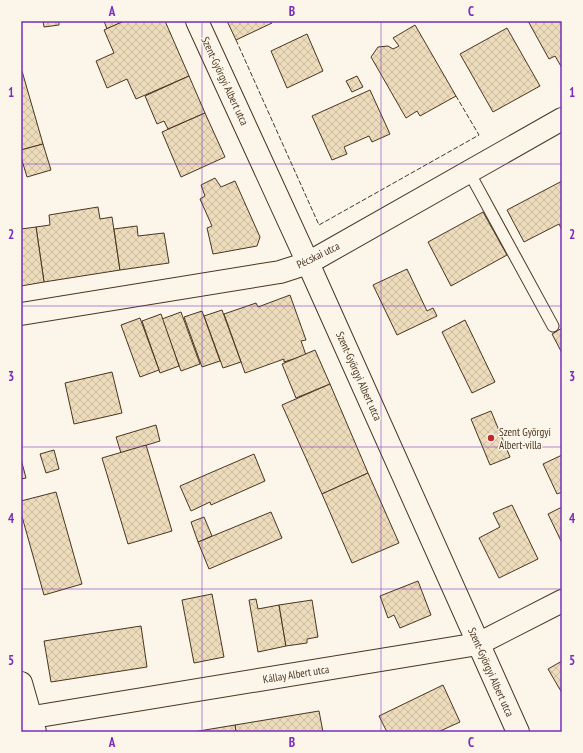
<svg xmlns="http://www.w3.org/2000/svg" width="583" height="753" font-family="'PT Sans Narrow',sans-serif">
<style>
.building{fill:url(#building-cross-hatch);stroke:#4a3520}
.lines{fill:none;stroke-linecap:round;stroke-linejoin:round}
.service-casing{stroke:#4a3520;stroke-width:13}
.minor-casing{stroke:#4a3520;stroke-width:24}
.service{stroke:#fbf6e9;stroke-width:11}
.minor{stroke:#fbf6e9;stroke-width:22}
.fence{stroke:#4a3520;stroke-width:1;stroke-dasharray:5 2;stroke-linecap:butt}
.grid{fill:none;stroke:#7b2cbf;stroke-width:1;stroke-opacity:0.55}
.poi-dot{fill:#c62828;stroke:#fbf6e9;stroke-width:1.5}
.labels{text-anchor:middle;stroke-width:3;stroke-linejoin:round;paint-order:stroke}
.street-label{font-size:11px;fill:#4a3520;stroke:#fbf6e9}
.poi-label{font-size:11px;fill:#4a3520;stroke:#fbf6e9;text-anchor:start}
.neatline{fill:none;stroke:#7b2cbf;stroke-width:1.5}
.grid-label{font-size:13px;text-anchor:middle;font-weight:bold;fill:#7b2cbf}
</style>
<defs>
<pattern id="building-cross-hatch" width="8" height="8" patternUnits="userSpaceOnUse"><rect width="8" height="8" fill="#ecdcbc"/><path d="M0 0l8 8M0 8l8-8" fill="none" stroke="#ccbda1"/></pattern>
</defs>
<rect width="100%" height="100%" fill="#fbf6e9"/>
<!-- building -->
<g class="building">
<polygon points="43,21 59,21 59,25 44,27"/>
<polygon points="104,21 124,21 107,29"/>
<polygon points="124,21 165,21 189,76 136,99 127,79 107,88 96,61 114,53 104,30"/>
<polygon points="227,21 271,21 272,23 236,40"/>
<polygon points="528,21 562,21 562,68 555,56 549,59"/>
<polygon points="415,25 456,96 420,116 417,111 406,118 371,57 378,47 388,46 393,49 399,46 393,38"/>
<polygon points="507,28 540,86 493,112 460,54"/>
<polygon points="307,34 323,71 287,88 271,51"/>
<polygon points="21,71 22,71 43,144 21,150"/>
<polygon points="189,76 205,113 168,129 164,121 157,124 145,96"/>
<polygon points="357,76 363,87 352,92 346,81"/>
<polygon points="370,90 390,134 372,142 369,136 344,147 347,154 332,160 312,116"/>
<polygon points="205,113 225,157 181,177 162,132"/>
<polygon points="43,144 51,170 27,177 21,157 21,150"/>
<polygon points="215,178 221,187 235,181 260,237 257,246 213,254 207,228 212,226 200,199 205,196 201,185"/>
<polygon points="562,181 562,230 559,224 524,242 507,210"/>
<polygon points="98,207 100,219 112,217 120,270 44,282 36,227 50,225 49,215"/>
<polygon points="483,212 507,255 451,286 428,242"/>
<polygon points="137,226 138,236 164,233 169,263 120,270 114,229"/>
<polygon points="36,227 44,282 21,286 21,229"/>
<polygon points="407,269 427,311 433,308 437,316 397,335 373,285"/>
<polygon points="290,295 306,340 301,341 306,355 284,362 284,359 245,373 224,314 256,303 258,307"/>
<polygon points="222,310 241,362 223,368 204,316"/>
<polygon points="202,311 220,361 202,367 184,317"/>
<polygon points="181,312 200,364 181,371 162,319"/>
<polygon points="161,314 179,366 160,373 142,321"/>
<polygon points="140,318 159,370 140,377 121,325"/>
<polygon points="465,320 495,382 472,393 442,332"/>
<polygon points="562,328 562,353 552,334"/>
<polygon points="315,350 330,384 296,398 282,364"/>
<polygon points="112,372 122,413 74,424 65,383"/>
<polygon points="330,384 368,473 322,494 282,405"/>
<polygon points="491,411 510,457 490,465 471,419"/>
<polygon points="156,425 160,441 121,453 116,437"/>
<polygon points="146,445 172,531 128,544 102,458"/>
<polygon points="54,450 59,469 46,473 40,454"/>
<polygon points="254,454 265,481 211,505 210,502 191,511 180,486"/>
<polygon points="562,455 562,492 557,494 543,464"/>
<polygon points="21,459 26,478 21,479"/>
<polygon points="368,473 399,543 352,563 322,494"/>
<polygon points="56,492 82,584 44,595 21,513 21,501"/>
<polygon points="512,505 538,559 499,578 479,538 500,527 493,513"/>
<polygon points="562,507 562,543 548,514"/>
<polygon points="271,512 282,538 209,569 198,542"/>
<polygon points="204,517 212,536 198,542 191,522"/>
<polygon points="418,581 431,615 400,628 394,615 388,618 380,596"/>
<polygon points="212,594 224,657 194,663 182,600"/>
<polygon points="256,599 258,609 279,605 286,646 258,652 249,600"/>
<polygon points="312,600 318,637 307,639 307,643 286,646 279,605"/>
<polygon points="141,626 147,667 51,682 44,641"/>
<polygon points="562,661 562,693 548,669"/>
<polygon points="443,685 460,722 438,732 387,732 379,716"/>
<polygon points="319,711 323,732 236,732 235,725"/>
<polygon points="235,725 236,732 193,732"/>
</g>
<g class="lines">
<defs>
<polyline id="service" points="469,172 553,326"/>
<g id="minor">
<polyline points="197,21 308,263 518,732"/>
<polyline points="21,314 280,272 308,263 562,119"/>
<polyline points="21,683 35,732"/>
<polyline points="21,719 478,644 562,601"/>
</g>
</defs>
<!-- service casing -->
<use href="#service" class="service-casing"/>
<!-- minor casing -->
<use href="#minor" class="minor-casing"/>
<!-- service -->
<use href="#service" class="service"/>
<!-- minor -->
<use href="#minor" class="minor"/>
<!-- fence -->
<polyline class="fence" points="236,40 319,225 479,135 456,96"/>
</g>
<!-- grid -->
<path class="grid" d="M202 21V732M381 21V732M21 164H562M21 306H562M21 447H562M21 589H562"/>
<!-- markers -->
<circle class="poi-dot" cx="491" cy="438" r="4"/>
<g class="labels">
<!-- street labels -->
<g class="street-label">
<text transform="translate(225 81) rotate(65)" y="4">Szent-Györgyi Albert utca</text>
<text transform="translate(318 255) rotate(-26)" y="4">Pécskai utca</text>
<text transform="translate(359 376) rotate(66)" y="4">Szent-Györgyi Albert utca</text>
<text transform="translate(491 672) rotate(66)" y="4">Szent-Györgyi Albert utca</text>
<text transform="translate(296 674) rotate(-9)" y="4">Kállay Albert utca</text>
</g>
<!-- poi labels -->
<g class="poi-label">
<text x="499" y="436">Szent Györgyi<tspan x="499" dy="13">Albert-villa</tspan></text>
</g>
</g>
<!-- border -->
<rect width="583" height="753" fill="none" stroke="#fbf6e9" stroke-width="44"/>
<rect x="22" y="22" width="539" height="709" class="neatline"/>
<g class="grid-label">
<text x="112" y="16">A</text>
<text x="292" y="16">B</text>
<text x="471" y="16">C</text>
<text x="11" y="97">1</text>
<text x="572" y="97">1</text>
<text x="11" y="239">2</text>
<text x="572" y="239">2</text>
<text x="11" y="381">3</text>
<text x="572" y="381">3</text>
<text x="11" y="523">4</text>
<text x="572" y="523">4</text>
<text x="11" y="665">5</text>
<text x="572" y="665">5</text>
<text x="112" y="747">A</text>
<text x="292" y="747">B</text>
<text x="471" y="747">C</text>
</g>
</svg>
